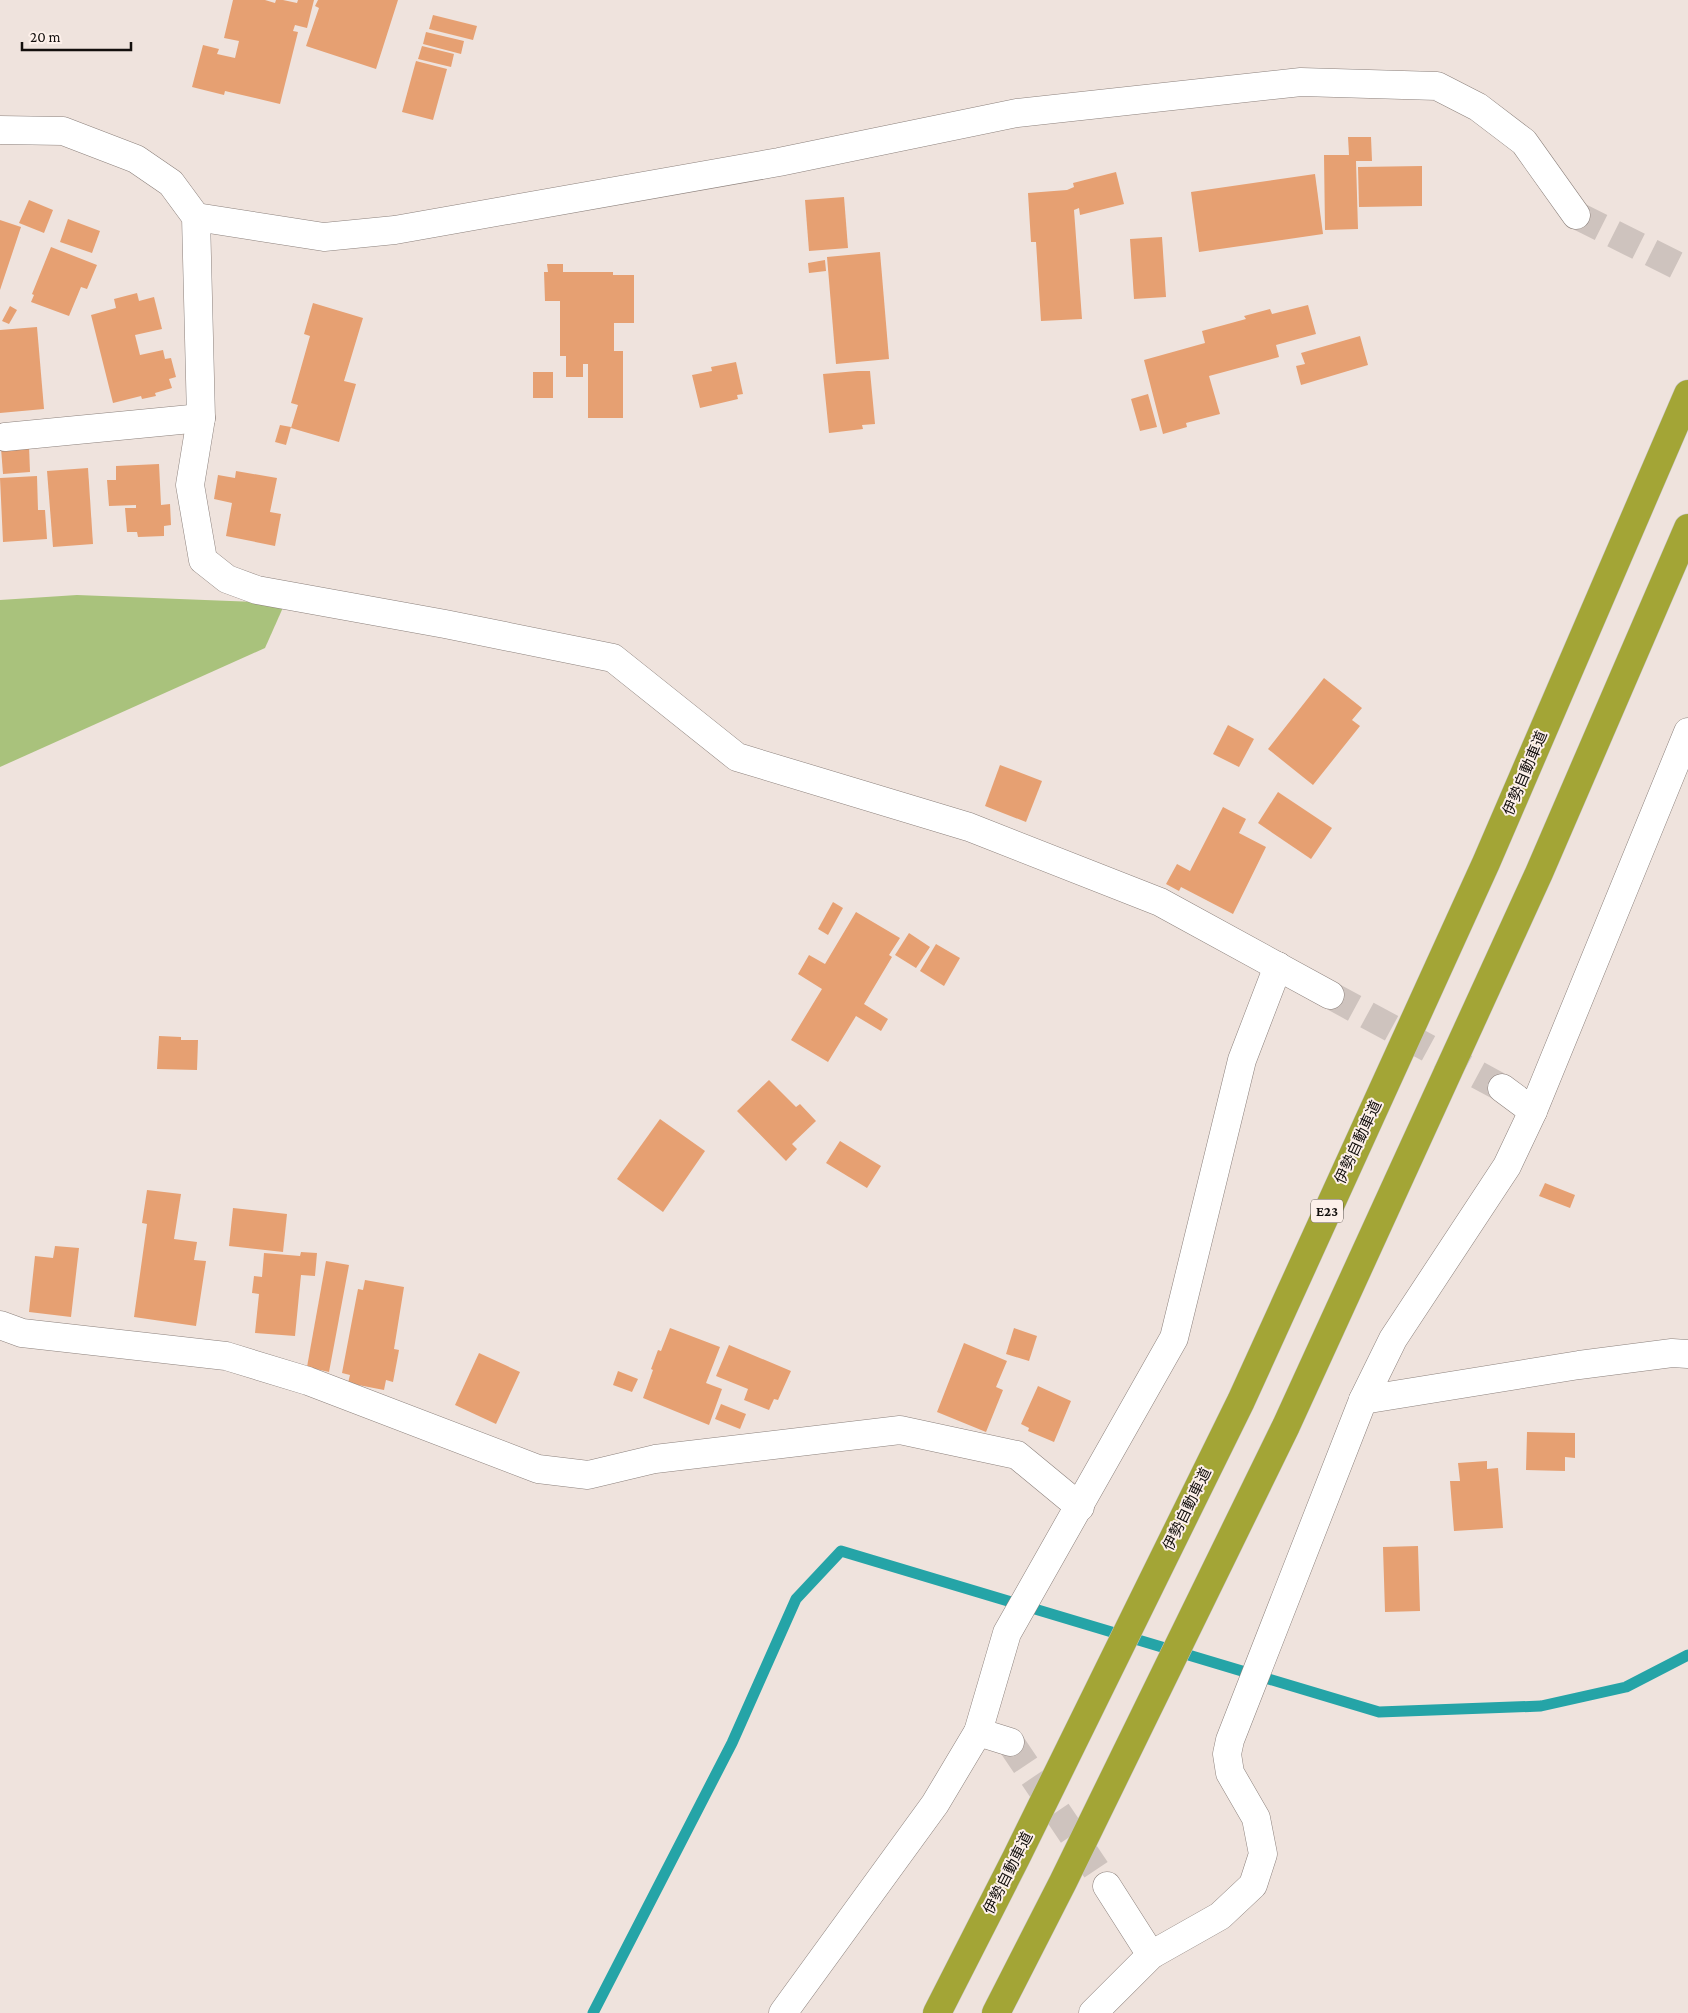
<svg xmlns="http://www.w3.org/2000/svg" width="1688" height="2013" font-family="'Crimson Pro','Noto Sans JP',serif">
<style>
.green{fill:#a9c27c}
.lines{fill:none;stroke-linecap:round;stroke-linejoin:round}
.stream{stroke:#25a4a7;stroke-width:11}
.building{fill:#e6a072}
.street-tunnel{stroke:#cec3be;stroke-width:28;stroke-dasharray:28 14;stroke-linecap:butt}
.street-casing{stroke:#8c817c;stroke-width:29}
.highway-casing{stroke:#c6c5c5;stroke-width:29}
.street{stroke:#fff;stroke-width:28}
.highway{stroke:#a3a536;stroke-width:28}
.labels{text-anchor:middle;stroke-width:4;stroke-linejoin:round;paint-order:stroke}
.shield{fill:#fdf0ea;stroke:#59524f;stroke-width:1}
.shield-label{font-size:14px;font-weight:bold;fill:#130f0d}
.street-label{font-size:15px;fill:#130f0d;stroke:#fdf0ea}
</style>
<rect width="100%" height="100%" fill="#efe3dd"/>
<!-- green -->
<polygon class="green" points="77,595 285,603 265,648 0,767 0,600"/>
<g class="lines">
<!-- stream -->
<polyline class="stream" points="593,2013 732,1743 796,1599 841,1551 1379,1712 1541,1706 1626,1687 1688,1655"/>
</g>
<!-- building -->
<g class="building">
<polygon points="233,0 265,0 275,3 276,0 283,0 297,3 298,0 314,0 307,28 295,25 293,31 298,32 280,104 225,91 224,95 192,87 203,45 219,49 217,54 235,58 239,41 224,38"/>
<polygon points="318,0 398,0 376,69 306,46 319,8 315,6"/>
<polygon points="433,15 477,26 473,40 429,29"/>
<polygon points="426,32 464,41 461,54 423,44"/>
<polygon points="422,46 454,54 451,67 418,59"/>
<polygon points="416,61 447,69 433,120 402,112"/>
<polygon points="1348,137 1371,137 1372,161 1356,161 1358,229 1325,230 1324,155 1349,155"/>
<polygon points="1422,166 1422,206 1359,207 1358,167"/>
<polygon points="1116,172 1124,204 1080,215 1079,208 1074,210 1082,319 1041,321 1036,242 1031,242 1028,193 1067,190 1074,187 1073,183"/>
<polygon points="1315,174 1323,234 1199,252 1191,192"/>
<polygon points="844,197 848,248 809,251 805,200"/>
<polygon points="29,200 53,210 44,233 19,223"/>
<polygon points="68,219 100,231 92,253 60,242"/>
<polygon points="0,220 21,227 0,290"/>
<polygon points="1162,237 1166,297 1134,299 1130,239"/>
<polygon points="51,247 97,265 87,289 81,287 69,316 31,302 34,295 32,294"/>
<polygon points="880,252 889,359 836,364 827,257"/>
<polygon points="825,260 826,271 809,273 808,263"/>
<polygon points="547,264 563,264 563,272 613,272 613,275 634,275 634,323 614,323 614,351 623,351 623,418 588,418 588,364 583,364 583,377 566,377 566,356 560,356 560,301 545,301 544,272 548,272"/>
<polygon points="137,293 139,301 154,297 162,329 135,335 140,355 163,350 165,359 171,358 176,377 169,379 172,388 155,393 156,396 142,399 141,396 113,403 91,315 116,308 114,299"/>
<polygon points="313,303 363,318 344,381 356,384 339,442 291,428 298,405 291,403 310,336 304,334"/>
<polygon points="1308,305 1316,334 1276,345 1279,357 1209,376 1220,414 1186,423 1187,427 1163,434 1144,360 1205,343 1202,331 1246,319 1244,316 1270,309 1272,314"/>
<polygon points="10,306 17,310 9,324 2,321"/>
<polygon points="37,327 44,409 0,413 0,330"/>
<polygon points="1360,336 1368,365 1301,385 1296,366 1305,364 1301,353"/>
<polygon points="736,362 743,394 737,395 738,399 700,408 692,375 712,371 711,367"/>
<polygon points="857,371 870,371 875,424 862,425 863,429 829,433 823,374"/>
<rect x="533" y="372" width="20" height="26"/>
<polygon points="1148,394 1157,427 1140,431 1131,399"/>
<polygon points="280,425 291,427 286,445 275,442"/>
<polygon points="29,446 30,472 3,474 1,448"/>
<polygon points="159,464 161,505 170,504 171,525 164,526 164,536 138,537 137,532 127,532 125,508 136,508 136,505 109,506 107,480 116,480 116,466"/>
<polygon points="88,468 93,544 53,547 47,471"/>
<polygon points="236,471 277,478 270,512 281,514 275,546 226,536 232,503 214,499 218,475 235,478"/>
<polygon points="37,476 38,510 45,510 47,539 3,542 0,478"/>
<polygon points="1324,678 1362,708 1352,720 1360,726 1313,785 1268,749"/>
<polygon points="1228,725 1254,739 1239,767 1213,754"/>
<polygon points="1000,765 1042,781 1026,822 985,806"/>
<polygon points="1278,792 1332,828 1311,859 1258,823"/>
<polygon points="1223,807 1246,819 1239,833 1266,847 1233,914 1181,887 1179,891 1166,884 1177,864 1190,871"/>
<polygon points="833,902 843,908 828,935 818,929"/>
<polygon points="856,912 900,938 889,955 892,957 864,1004 888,1019 881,1031 856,1016 828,1062 791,1040 822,989 798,974 809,955 825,964"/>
<polygon points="909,933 930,947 916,968 895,955"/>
<polygon points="936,944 960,958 944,986 920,971"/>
<polygon points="159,1036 181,1037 181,1040 198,1040 197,1070 157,1069"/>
<polygon points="769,1080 796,1107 800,1104 816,1121 792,1144 797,1149 786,1161 737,1111"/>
<polygon points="660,1119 705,1151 663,1212 617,1179"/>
<polygon points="840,1141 881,1166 867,1188 826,1163"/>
<polygon points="1545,1183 1575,1195 1570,1208 1539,1196"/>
<polygon points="147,1190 181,1194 174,1239 197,1242 194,1260 206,1261 196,1326 134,1317 147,1224 142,1223"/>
<polygon points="233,1208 287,1214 283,1252 229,1246"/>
<polygon points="55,1246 79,1248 71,1317 29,1312 35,1256 53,1258"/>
<polygon points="301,1252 317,1253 315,1276 301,1275 295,1336 255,1333 259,1294 252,1293 254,1276 262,1277 264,1253 300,1256"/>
<polygon points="326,1261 349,1265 329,1372 307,1367"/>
<polygon points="365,1280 404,1287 394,1349 399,1350 393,1382 386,1380 384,1390 348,1383 350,1375 342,1373 358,1289 363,1290"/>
<polygon points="670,1328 720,1347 706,1383 722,1389 709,1425 643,1398 653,1370 651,1369 658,1350 661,1351"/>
<polygon points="1014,1328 1037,1336 1029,1361 1006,1354"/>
<polygon points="964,1343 1007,1361 996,1387 1003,1390 986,1432 937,1412"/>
<polygon points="729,1345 791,1371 778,1400 774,1399 769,1410 744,1400 748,1389 716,1376"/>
<polygon points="479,1353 520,1372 496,1424 455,1405"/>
<polygon points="618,1371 638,1379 632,1392 613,1385"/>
<polygon points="1038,1386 1071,1401 1054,1442 1028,1431 1029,1428 1021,1424"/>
<polygon points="721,1404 746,1414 740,1429 715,1419"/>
<polygon points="1527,1432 1575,1433 1575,1458 1565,1457 1565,1471 1526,1470"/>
<polygon points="1487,1461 1487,1469 1498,1468 1503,1528 1454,1531 1450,1481 1460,1481 1458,1463"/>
<polygon points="1418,1546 1420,1611 1385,1612 1383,1547"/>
</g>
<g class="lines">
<!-- street-tunnel -->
<g class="street-tunnel">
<polyline points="1576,215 1688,271"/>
<polyline points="1330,995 1502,1088"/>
<polyline points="1010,1742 1107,1886"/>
</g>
<defs>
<g id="street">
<polyline points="0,130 63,131 136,159 171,183 196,217 201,418 190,485 203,560 227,579 257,590 445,624 613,658 737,757 969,827 1160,902 1330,995"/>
<polyline points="196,217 324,237 395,230 779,162 1017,113 1301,82 1437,86 1478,107 1524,142 1576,215"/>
<polyline points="5,437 201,418"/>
<polyline points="1502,1088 1533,1111"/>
<polyline points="0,1325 22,1333 226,1356 308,1381 538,1469 588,1475 655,1459 900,1430 1017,1455 1080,1507"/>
<polyline points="1363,1400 1579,1365 1672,1353 1688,1354"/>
<polyline points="978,1732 1010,1742"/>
<polyline points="1107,1886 1151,1955"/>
<polyline points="783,2013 935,1804 978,1732 1007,1633 1174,1338 1242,1060 1278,966"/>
<polyline points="1093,2013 1151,1955 1220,1916 1253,1885 1263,1854 1256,1818 1230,1773 1227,1754 1230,1740 1363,1400 1393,1339 1507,1166 1533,1111 1688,732"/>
</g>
<g id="highway">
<polyline points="937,2013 1016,1858 1241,1401 1486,863 1688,394"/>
<polyline points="996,2013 1063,1882 1286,1426 1539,873 1688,528"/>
</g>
</defs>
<!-- street casing -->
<use href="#street" class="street-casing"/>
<!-- highway casing -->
<use href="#highway" class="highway-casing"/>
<!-- street -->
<use href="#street" class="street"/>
<!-- highway -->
<use href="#highway" class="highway"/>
</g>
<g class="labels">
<!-- shield labels -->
<rect class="shield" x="1311" y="1199.5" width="32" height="23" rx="4"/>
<g class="shield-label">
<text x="1327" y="1216">E23</text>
</g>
<!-- street labels -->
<g class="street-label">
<text transform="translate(1525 773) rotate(-67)" y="5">伊勢自動車道</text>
<text transform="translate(1358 1142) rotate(-65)" y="5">伊勢自動車道</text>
<text transform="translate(1187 1509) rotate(-64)" y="5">伊勢自動車道</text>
<text transform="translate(1008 1873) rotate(-63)" y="5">伊勢自動車道</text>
</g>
</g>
<!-- scale -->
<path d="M22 42v8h109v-8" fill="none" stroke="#130f0d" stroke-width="2.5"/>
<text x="30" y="42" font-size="15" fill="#130f0d" stroke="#fdf0ea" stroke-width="4" paint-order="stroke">20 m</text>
</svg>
